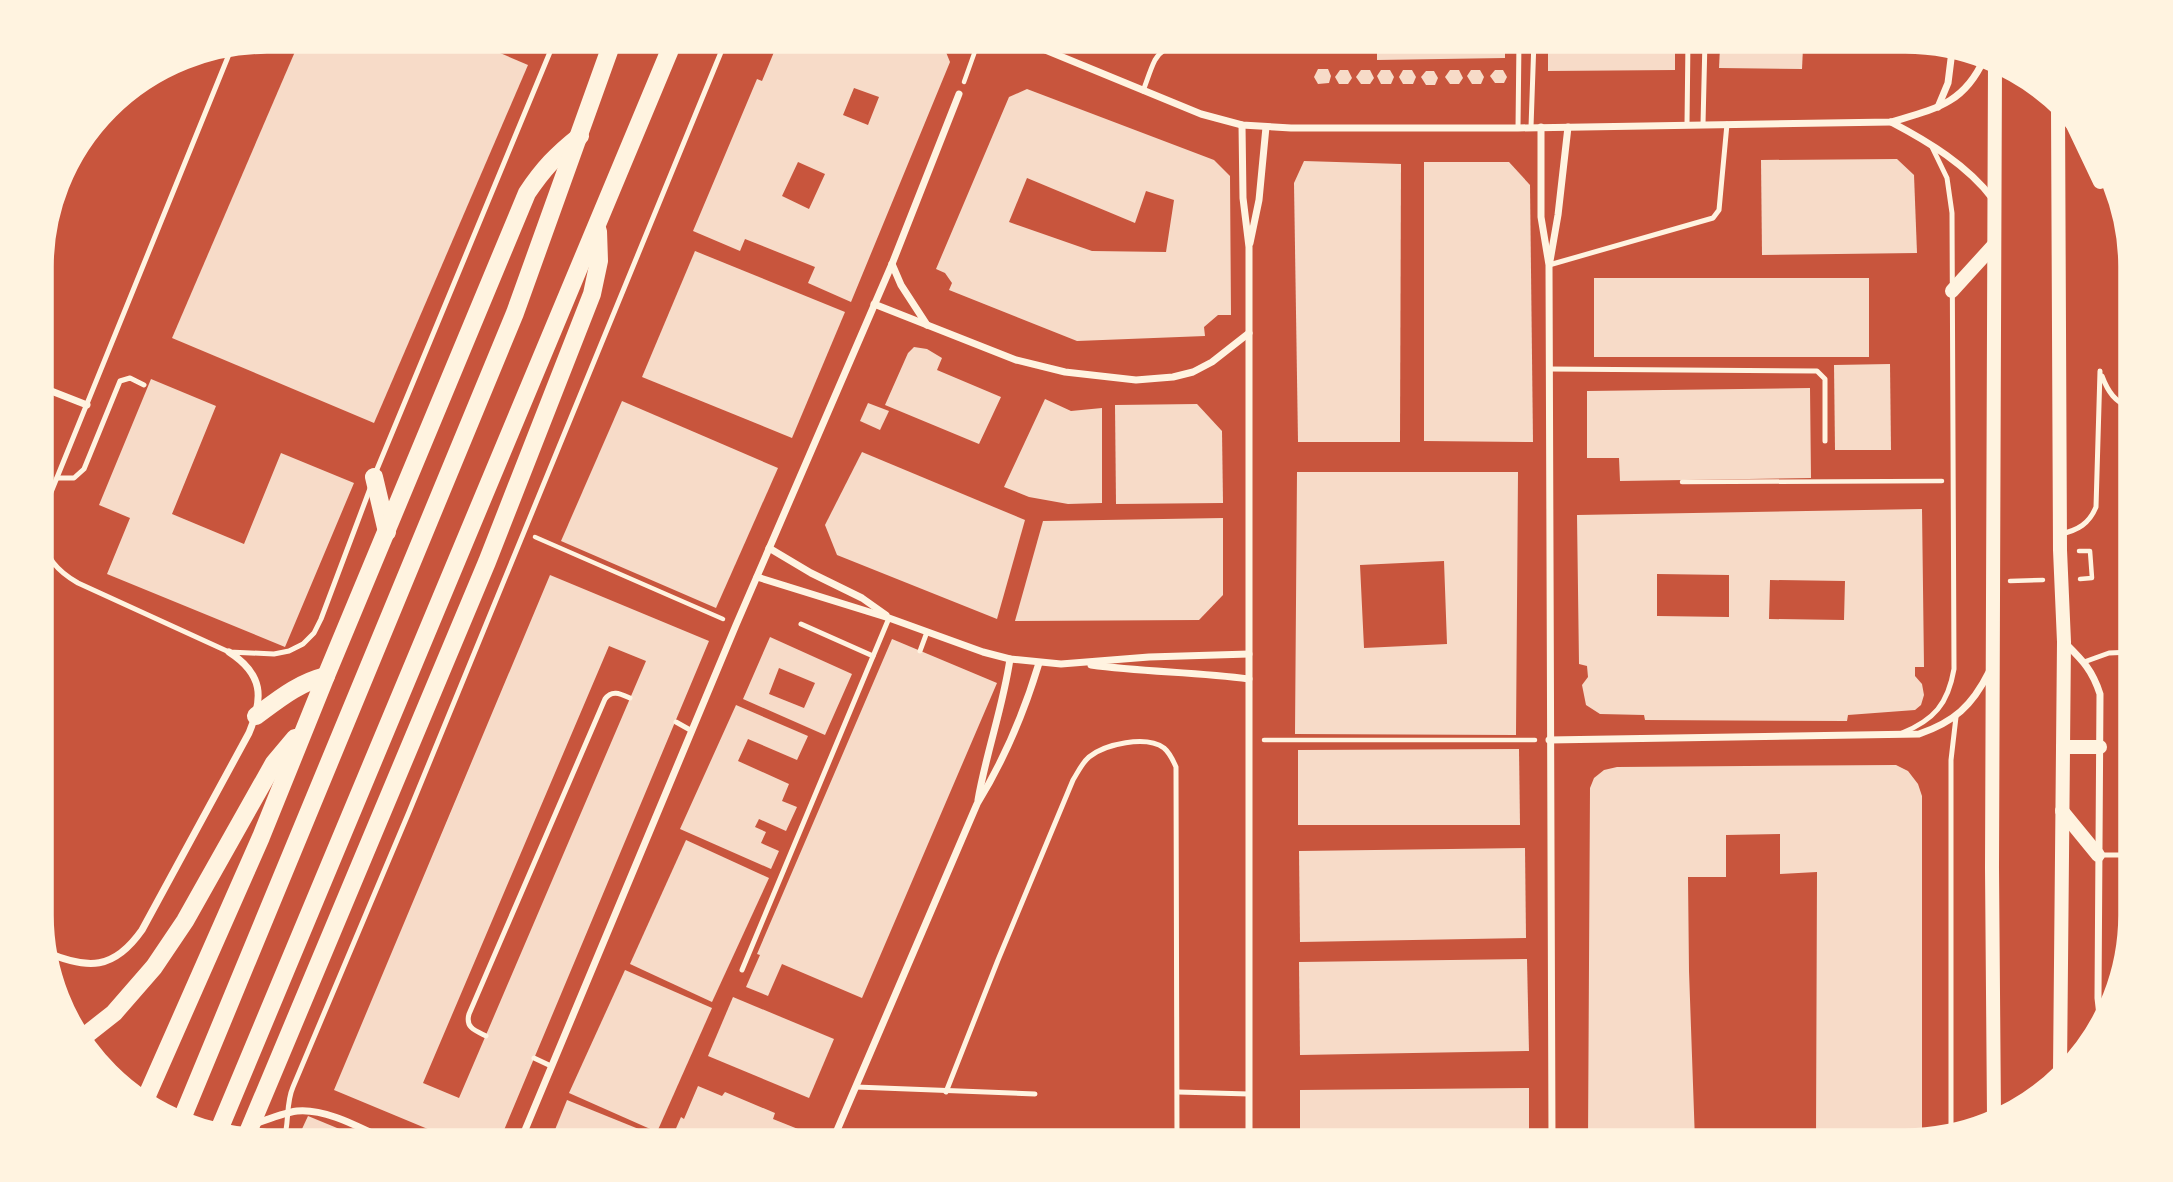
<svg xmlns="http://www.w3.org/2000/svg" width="2173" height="1182" font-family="'Fira Sans Condensed',sans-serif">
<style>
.building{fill:#f7dbc8;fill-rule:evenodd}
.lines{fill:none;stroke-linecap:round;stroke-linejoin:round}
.path{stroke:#fff3e0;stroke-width:4.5}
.service{stroke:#fff3e0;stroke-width:5}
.minor{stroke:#fff3e0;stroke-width:7}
.secondary{stroke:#fff3e0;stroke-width:14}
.primary{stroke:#fff3e0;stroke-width:18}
.rim{fill:none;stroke:#fff3e0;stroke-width:3.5}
</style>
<rect width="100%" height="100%" fill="#c8553d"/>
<!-- building -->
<g class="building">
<polygon points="300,40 470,40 528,65 374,423 172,338"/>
<path d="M779 40H941L950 62 851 302 808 283 815 267 745 239 740 251 693 231 757 79 762 81ZM854 88 879 97 868 125 843 115ZM798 162 825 174 809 209 782 196Z"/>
<polygon points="1377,40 1505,40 1505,58 1377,60"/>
<polygon points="1720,47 1803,48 1802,69 1719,68"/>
<polygon points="1548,48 1675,48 1675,70 1548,71"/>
<polygon points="1318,69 1328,69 1331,76 1329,83 1318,84 1314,77"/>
<polygon points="1340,70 1348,70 1352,78 1348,84 1339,84 1335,77"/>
<polygon points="1361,70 1370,70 1374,78 1370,84 1361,84 1356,77"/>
<polygon points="1381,70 1390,70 1394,77 1391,84 1381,84 1377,76"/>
<polygon points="1403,70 1412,70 1416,77 1413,84 1403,84 1399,77"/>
<polygon points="1450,70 1459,70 1463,78 1459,84 1450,84 1445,77"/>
<polygon points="1471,70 1480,70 1484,77 1481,84 1472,84 1467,76"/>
<polygon points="1495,70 1503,70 1507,77 1504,83 1495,83 1490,76"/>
<polygon points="1426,71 1434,71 1438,78 1435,85 1426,85 1421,77"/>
<path d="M1027 89 1214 160 1230 176 1231 315H1218L1204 327 1205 336 1077 341 949 290 952 283 945 273 936 269 1009 97ZM1027 178 1135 223 1146 191 1174 200 1166 252 1092 251 1009 222Z"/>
<polygon points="1897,159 1914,175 1917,253 1762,255 1761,160"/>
<polygon points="1304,161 1401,164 1400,442 1298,442 1294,183"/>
<polygon points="1424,162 1509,162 1530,185 1533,442 1424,441"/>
<polygon points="695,251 845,312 792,438 642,377"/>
<rect x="1594" y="278" width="275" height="79"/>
<polygon points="914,347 927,349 942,358 937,370 1001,397 979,444 885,405 908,353"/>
<polygon points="1890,364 1891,450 1835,450 1834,365"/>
<polygon points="151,379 216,406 172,514 244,544 281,453 354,483 285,647 107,574 130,518 99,505"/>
<polygon points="1810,388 1811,478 1620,481 1619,458 1587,458 1587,391"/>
<polygon points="1045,399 1071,411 1102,408 1102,503 1068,504 1029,497 1004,487"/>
<polygon points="622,401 778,468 716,608 561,541"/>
<polygon points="868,403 889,411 880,430 860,421"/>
<polygon points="1197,404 1222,431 1223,503 1116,504 1115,405"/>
<polygon points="862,452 1025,520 997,619 837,555 825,525"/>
<path d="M1297 472H1518L1516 735 1295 734ZM1444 561 1447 644 1364 648 1360 565Z"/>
<path d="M1922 509 1924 667H1915V676L1922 684 1924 695 1921 705 1915 710 1848 715 1847 721 1645 720 1644 715 1600 714 1586 705 1582 685 1588 677 1587 666 1579 664 1577 515ZM1657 574 1729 575V617L1657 616ZM1770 580 1845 581 1844 620 1769 619Z"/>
<polygon points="1223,518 1223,595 1199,620 1015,621 1043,521"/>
<path d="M550 575 709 641 499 1142H459L334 1090ZM609 646 646 661 459 1098 423 1083Z"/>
<path d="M770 637 852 674 825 735 743 699ZM779 668 815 683 804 708 769 694Z"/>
<polygon points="892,639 997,683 862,998 782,964 768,996 746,987 760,955 757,954"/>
<polygon points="736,705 808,736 797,760 748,739 738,761 789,784 782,801 797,807 786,831 759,819 755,827 766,832 761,843 779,851 771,869 680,829"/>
<polygon points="1519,749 1520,825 1298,825 1298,750"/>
<polygon points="1896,765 1908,771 1918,784 1922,796 1922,1140 1816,1141 1817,872 1780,874 1780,834 1726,835 1726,877 1688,877 1689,971 1695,1141 1588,1141 1590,788 1594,778 1604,770 1617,767"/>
<polygon points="686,840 769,878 712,1002 630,964"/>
<polygon points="1525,848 1526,938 1300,942 1299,851"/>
<polygon points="1527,959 1529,1051 1300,1055 1299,962"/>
<polygon points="625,970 712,1008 657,1132 569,1093"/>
<polygon points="733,997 834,1039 809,1098 708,1056"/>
<polygon points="698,1086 722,1096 725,1092 775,1113 773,1119 798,1129 792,1142 670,1142 681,1117 684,1119"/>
<polygon points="1529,1088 1529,1141 1300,1141 1300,1090"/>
<polygon points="567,1100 656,1136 653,1142 550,1142"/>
<polygon points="308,1116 371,1142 296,1142"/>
</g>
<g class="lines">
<!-- path -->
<g class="path">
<polyline points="964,82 979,40"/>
<polyline points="1682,482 1942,481"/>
<polyline points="535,537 723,619"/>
<polyline points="2079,551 2090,551 2092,578 2080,579"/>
<polyline points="2010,581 2043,580"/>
<polyline points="1264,740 1535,740"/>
</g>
<!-- service -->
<g class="service">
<path d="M1143 91C1147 81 1150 70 1155 60 1169 36 1205 41 1228 40"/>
<polyline points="1687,124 1688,40"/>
<polyline points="1703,124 1705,40"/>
<polyline points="1531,127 1534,40"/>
<polyline points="1518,128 1519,40"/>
<polyline points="1549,265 1713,218 1719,210 1727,124"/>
<polyline points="1549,369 1817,371 1825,379 1825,441"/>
<path d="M2102 376C2108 392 2115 402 2131 408"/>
<polyline points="375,474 555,40"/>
<polyline points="57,478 74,478 84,469 120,381 130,378 144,385"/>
<polyline points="41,522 45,507 232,47"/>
<path d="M41 533C45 557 57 571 78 583L229 652 274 654 289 651 303 644 314 633 321 619 371 486"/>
<path d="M2061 534C2078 530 2089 524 2096 507L2100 371"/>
<polyline points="801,624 873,656"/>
<polyline points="920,651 927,632"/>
<polyline points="2084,662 2109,653 2132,652"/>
<polyline points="676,722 692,731"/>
<path d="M1902 733C1934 720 1948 704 1954 669L1952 213 1947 178 1931 145"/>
<polyline points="2098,855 2133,855"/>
<polyline points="742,970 889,618"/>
<path d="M486 1036C476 1031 465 1028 469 1014L605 699C612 689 621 694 630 698"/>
<polyline points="534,1058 551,1066"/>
<polyline points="856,1087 1035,1094"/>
<path d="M946 1092 998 960 1073 780C1078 772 1082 763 1089 757 1105 744 1146 735 1164 748 1170 753 1173 760 1176 767L1177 1141"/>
<polyline points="1178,1092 1249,1094"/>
<polyline points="1951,1131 1951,760 1956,717"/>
<path d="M283 1142C290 1124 285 1105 293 1087L409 812 726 40"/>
</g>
<!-- minor -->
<g class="minor">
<path d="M1021 40 1201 114 1242 125 1291 128H1518L1891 122C1935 109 1964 104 1984 59"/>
<polyline points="1938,107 1948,83 1952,51"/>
<path d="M1891 122C1929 142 1967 165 1993 199"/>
<polyline points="1242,125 1243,198 1249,247 1249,1141"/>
<polyline points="1541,127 1541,217 1549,265 1552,1141"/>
<polyline points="1250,243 1259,200 1266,127"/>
<polyline points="1550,261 1558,215 1568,127"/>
<polyline points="892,264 901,285 927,325"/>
<polyline points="874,304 1016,360 1065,372 1136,380 1173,377 1193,372 1212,362 1249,333"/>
<polyline points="41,387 87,405"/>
<polyline points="769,548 811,573 862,598 886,615"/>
<polyline points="41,571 52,564"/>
<polyline points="757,577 889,618 983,652 1010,659 1061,664 1149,657 1249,654"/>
<path d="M2064 642C2082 660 2092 669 2100 694L2098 998 2101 1024"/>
<path d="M1091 665C1143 672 1197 672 1249 679"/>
<path d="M1549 740 1919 734C1954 722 1972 706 1989 672"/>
<path d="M978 800C986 753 1003 707 1010 659"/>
<path d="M46 952C88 970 114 970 142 930L249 733C264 697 263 674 229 652"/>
<path d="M255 1124C268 1119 283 1113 297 1111 327 1108 364 1130 391 1142"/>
<polyline points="520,1142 736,625 892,264 959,94"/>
<path d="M832 1142 977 804C1004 760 1024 713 1039 663"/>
</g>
<!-- secondary -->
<g class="secondary">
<polyline points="2058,109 2060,550 2064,642 2060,1071"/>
<polyline points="2071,121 2100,182"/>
<polyline points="1952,291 1993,246"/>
<polyline points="2063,747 2100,747"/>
<polyline points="2062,811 2098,855"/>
<polyline points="1994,1116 1992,868 1995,61"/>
</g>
<!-- primary -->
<g class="primary">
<polyline points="374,477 387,532"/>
<path d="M256 716C279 699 298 683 326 676"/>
<polyline points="81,1039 114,1013 154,967 185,921 274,763 295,738"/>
<path d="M145 1100 261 837 326 676 527 193C543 169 557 154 580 136"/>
<polyline points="181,1121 515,313 613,40"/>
<polyline points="219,1130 674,40"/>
<polyline points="246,1137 487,562 592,294 599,261 598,231"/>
</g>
</g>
<!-- crop -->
<path d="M0 0H2173V1182H0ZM267 52H1905A215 215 0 0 1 2120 267V915A215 215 0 0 1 1905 1130H267A215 215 0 0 1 52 915V267A215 215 0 0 1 267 52Z" fill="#fff3e0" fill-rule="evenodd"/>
<path class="rim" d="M267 52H1905A215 215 0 0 1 2120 267V915A215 215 0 0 1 1905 1130H267A215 215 0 0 1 52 915V267A215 215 0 0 1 267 52Z"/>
</svg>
